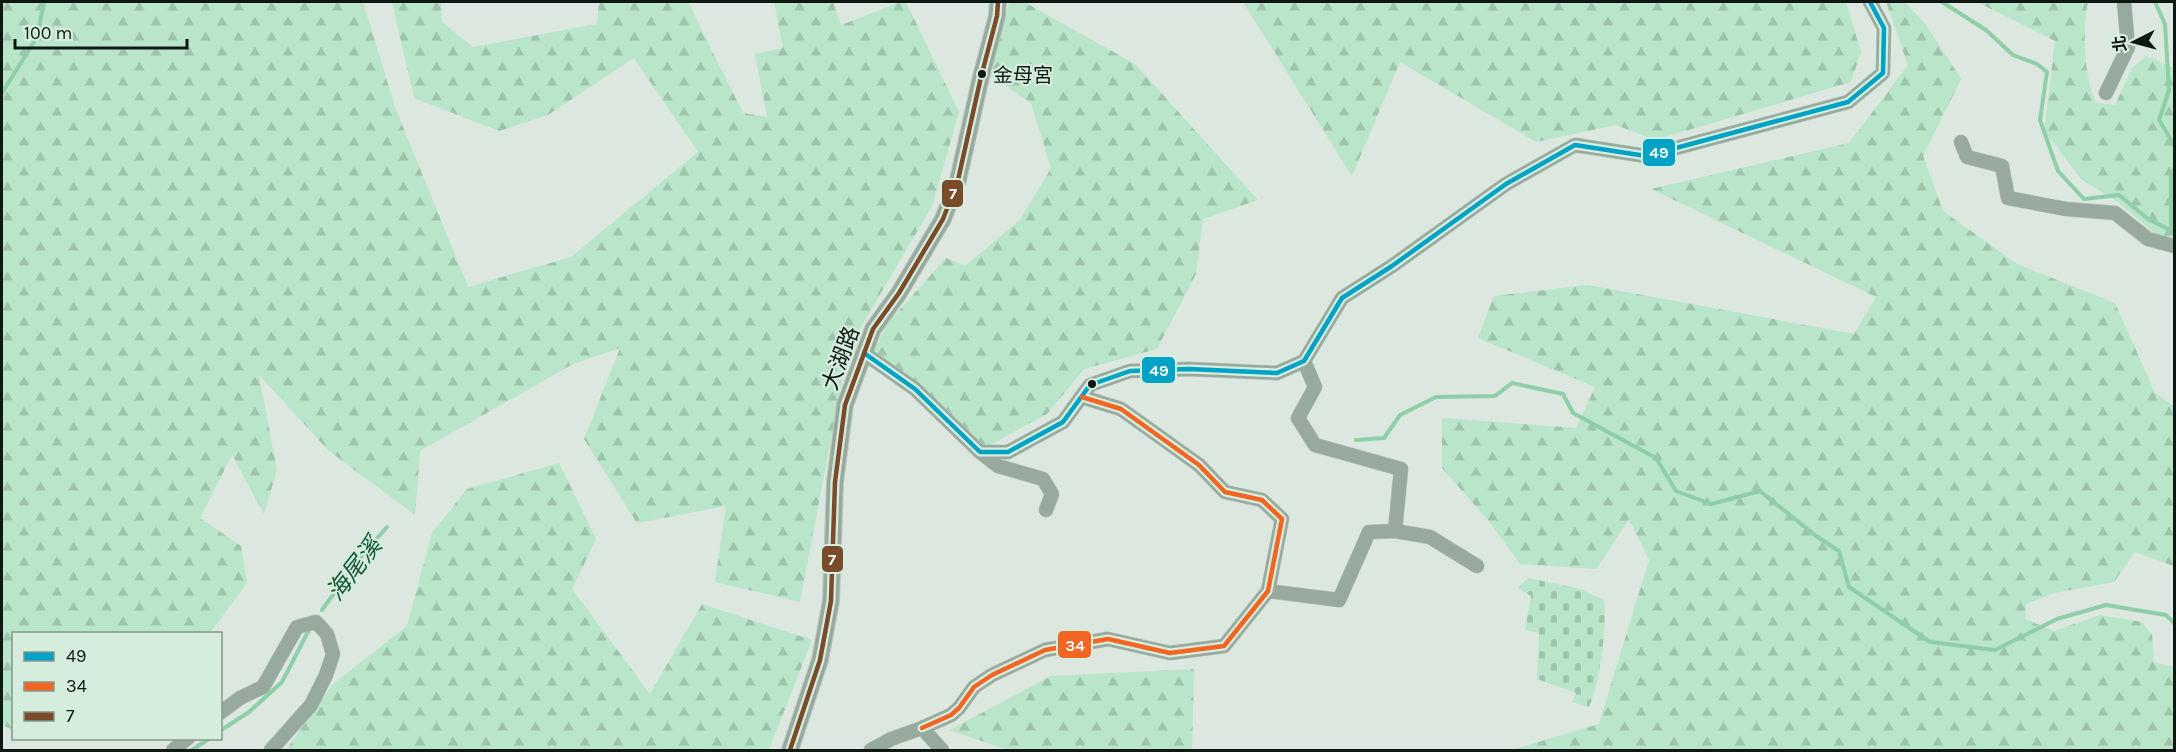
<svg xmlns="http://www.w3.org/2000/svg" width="2176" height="752" font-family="Karla,'Noto Sans TC',sans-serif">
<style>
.forest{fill:url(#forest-firs)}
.cemetery{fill:url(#cemetery-stones)}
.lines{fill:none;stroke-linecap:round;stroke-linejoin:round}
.stream{stroke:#8ecea8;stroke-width:4}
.minor-casing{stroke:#bbc5bf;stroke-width:15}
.tertiary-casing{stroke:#bbc5bf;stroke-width:18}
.minor{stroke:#98aa9e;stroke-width:14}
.tertiary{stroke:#98aa9e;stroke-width:16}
.bus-1-casing{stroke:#d5eddd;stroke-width:9}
.bus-2-casing{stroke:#d5eddd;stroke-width:9}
.bus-3-casing{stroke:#d5eddd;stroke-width:9}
.bus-1{stroke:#01a2c5;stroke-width:4.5}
.bus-2{stroke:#f26522;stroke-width:4.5}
.bus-3{stroke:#7a4b2a;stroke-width:4.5}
.bus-dot{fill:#0e1712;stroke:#d5eddd;stroke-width:2}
.labels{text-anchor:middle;stroke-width:4.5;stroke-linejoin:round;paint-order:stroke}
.bus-label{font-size:20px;fill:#0e1712;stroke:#d5eddd;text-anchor:start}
.street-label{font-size:22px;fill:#0e1712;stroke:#d5eddd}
.water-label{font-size:24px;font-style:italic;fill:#165635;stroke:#d5eddd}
.line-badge{stroke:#d5eddd;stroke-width:2}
.badge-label{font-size:16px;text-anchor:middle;font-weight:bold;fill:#fff}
</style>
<defs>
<pattern id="forest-firs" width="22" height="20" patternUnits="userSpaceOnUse" patternTransform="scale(1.5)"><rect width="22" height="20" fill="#b9e5ca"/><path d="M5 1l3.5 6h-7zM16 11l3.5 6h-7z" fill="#9ec4ac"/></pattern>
<pattern id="cemetery-stones" width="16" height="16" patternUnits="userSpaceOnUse" patternTransform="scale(1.5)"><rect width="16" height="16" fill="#b9e5ca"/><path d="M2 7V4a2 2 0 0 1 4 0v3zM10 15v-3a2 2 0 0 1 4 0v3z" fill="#9ec4ac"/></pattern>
</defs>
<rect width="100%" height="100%" fill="#dbe7df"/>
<!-- forest -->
<g class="forest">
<polygon points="2,2 363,2 395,107 468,287 571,257 698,152 634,58 548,115 499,131 414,98 392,2 441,2 442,22 473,47 597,24 599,2 688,2 743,113 767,117 755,54 783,48 774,2 833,2 841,25 900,2 906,2 959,112 932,206 848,349 800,602 715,582 726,506 637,523 584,439 620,348 573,364 420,451 415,515 329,451 259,375 277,470 264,514 232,455 200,518 241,546 247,583 210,633 14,634 13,730 2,725"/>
<polygon points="1009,2 1024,2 1135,64 1258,200 1203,219 1196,274 1157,349 1084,369 1047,414 983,449 874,350 887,324 946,258 965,266 1020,220 1051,168 1031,103 989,74"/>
<polygon points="1243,2 1846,2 1861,52 1851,82 1655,140 1616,125 1536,142 1400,62 1352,176"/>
<polygon points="1886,2 1904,2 1924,22 1961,79 1923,156 1943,211 2017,264 2115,303 2155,393 2174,406 2174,566 2135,552 2114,582 2054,593 2026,604 2025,619 2054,631 2100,615 2142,622 2152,635 2154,662 2174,667 2174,750 1511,750 1599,724 1649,560 1629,519 1596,569 1520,564 1488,520 1442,468 1442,418 1576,428 1595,387 1478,338 1494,296 1588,285 1854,334 1876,297 1651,189 1849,143 1908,65"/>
<path d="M1977 2H2088C2082 28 2084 79 2096 103L2115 105 2132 68 2146 56 2174 68V239L2158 236 2119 203 2081 179 2054 143 2044 133 2055 41Z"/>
<polygon points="559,463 596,539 572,589 650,694 702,604 812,640 769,750 286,750 333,684 407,626 432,533 467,489"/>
<polygon points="1194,669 1192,750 1008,750 950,730 1051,676"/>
</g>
<!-- cemetery -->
<path class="cemetery" d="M1528 578 1580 589 1604 600C1607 629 1600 680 1589 707L1572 702 1576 693 1537 679 1539 633 1525 630 1531 596 1518 588Z"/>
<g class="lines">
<!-- stream -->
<g class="stream">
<polyline points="1942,2 1986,30 2013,55 2037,64 2047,72 2040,120 2058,171 2084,199 2119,195 2148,219 2174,232"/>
<polyline points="2155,2 2165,24 2169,90 2159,120 2174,145"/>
<polyline points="2,93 37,37 44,2"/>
<polyline points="2171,231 2171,177 2174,170"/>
<polyline points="1356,440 1384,438 1400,415 1436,397 1495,396 1512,383 1563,394 1573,413 1656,458 1676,491 1711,504 1760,491 1816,536 1839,551 1849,587 1930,642 1995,650 2057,619 2106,605 2166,615 2174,623"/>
<polyline points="322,610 358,560 387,527"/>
<polyline points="220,731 249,712 282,682 310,628"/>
<polyline points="192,750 210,738"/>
</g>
<defs>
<g id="minor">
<polyline points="2106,93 2128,47 2124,2"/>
<polyline points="1961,142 1967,157 2002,166 2008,198 2066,209 2115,213 2148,239 2174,246"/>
<polyline points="864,353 915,389 980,452 1008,452 1063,422 1090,385 1130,371 1189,369 1277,373 1304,361 1342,298 1392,266 1506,184 1575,145 1646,156 1848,102 1883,73 1884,28 1870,2"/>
<polyline points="1304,361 1315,387 1298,418 1315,445 1401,469 1395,531"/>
<polyline points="980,452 998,466 1043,479 1052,494 1046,510"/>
<polyline points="1268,591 1339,600 1369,532 1395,531 1430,537 1477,566"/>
<polyline points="220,713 240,698 263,687 297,627 316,622 327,634 333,654 326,675 311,705 271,750"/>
<polyline points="922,728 951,715 959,708 974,687 992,675 1045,650 1108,639 1170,653 1224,646 1268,591 1282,519 1262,500 1225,492 1199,465 1121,409 1082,397"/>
<polyline points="173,750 188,738"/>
<polyline points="871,750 891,739 922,728 942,750"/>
</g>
<polyline id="tertiary" points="790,750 820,660 831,601 835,482 845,405 873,329 899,293 943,219 958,180 981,77 997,16 998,2"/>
</defs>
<!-- minor casing -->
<use href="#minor" class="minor-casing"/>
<!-- tertiary casing -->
<use href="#tertiary" class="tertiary-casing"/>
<!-- minor -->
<use href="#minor" class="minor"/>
<!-- tertiary -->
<use href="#tertiary" class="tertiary"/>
<defs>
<polyline id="bus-1" points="864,353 915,389 980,452 1008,452 1063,422 1090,385 1130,371 1189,369 1277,373 1304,361 1342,298 1392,266 1506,184 1575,145 1646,156 1848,102 1883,73 1884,28 1870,2"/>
<polyline id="bus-2" points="922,728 951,715 959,708 974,687 992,675 1045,650 1108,639 1170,653 1224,646 1268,591 1282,519 1262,500 1225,492 1199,465 1121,409 1082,397"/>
<polyline id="bus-3" points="790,750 820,660 831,601 835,482 845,405 873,329 899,293 943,219 958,180 981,77 997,16 998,2"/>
</defs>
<!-- bus-1 casing -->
<use href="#bus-1" class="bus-1-casing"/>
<!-- bus-2 casing -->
<use href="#bus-2" class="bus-2-casing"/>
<!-- bus-3 casing -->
<use href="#bus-3" class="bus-3-casing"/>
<!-- bus-1 -->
<use href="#bus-1" class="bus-1"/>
<!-- bus-2 -->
<use href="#bus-2" class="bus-2"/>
<!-- bus-3 -->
<use href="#bus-3" class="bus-3"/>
</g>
<!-- markers -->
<g class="bus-dot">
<circle cx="982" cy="74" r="5"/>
<circle cx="1092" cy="384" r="5"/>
</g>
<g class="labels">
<!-- bus labels -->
<g class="bus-label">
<text x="993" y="82">金母宮</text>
</g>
<!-- street labels -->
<g class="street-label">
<text transform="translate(840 358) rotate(-69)" y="8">大湖路</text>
</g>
<!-- water labels -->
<g class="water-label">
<text transform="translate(354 569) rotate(-52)" y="8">海尾溪</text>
</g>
</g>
<g class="line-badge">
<rect x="1642" y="138" width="34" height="29" rx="6" fill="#01a2c5"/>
<rect x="941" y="179" width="23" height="29" rx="6" fill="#7a4b2a"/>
<rect x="1141" y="356" width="35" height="28" rx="6" fill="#01a2c5"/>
<rect x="821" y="545" width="23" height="28" rx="6" fill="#7a4b2a"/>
<rect x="1057" y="630" width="35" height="29" rx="6" fill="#f26522"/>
</g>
<g class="badge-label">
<text x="1659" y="158">49</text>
<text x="953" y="199">7</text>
<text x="1159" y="376">49</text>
<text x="832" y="565">7</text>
<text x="1075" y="651">34</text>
</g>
<!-- border -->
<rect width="2176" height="752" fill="none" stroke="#0e1712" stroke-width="6"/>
<!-- legend -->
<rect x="12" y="632" width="210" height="108" fill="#d5eddd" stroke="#85978c" stroke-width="1.5"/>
<rect x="24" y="652" width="30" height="9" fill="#01a2c5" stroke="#85978c" stroke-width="1.5"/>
<text x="66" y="662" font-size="18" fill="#0e1712">49</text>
<rect x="24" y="682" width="30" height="9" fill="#f26522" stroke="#85978c" stroke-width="1.5"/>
<text x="66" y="692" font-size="18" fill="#0e1712">34</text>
<rect x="24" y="712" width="30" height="9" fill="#7a4b2a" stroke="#85978c" stroke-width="1.5"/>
<text x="66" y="722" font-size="18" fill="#0e1712">7</text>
<!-- north arrow -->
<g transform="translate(2134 42) rotate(264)" stroke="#d5eddd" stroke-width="4.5" paint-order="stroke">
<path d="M0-4.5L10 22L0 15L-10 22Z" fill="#0e1712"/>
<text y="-9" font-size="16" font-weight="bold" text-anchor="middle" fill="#0e1712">北</text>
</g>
<!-- scale -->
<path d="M15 39v9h172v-9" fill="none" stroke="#0e1712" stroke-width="3"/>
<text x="24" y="39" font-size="18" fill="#0e1712" stroke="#d5eddd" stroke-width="4.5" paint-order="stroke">100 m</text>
</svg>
